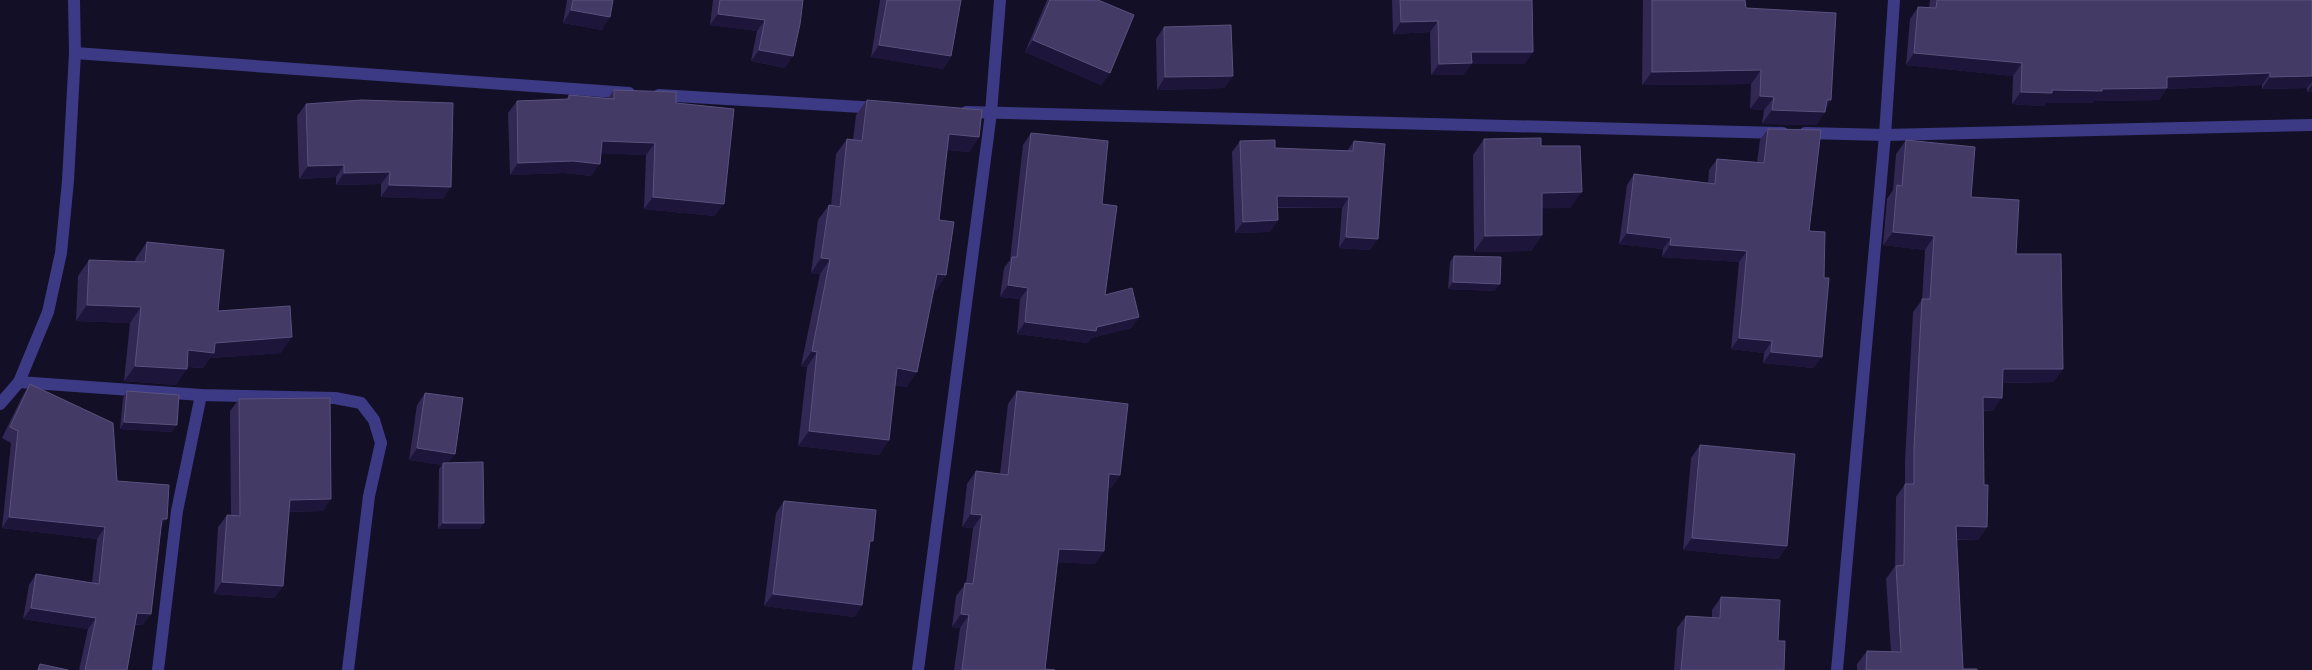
<svg xmlns="http://www.w3.org/2000/svg" width="2312" height="670" font-family="'Source Sans 3',sans-serif">
<style>
.lines{fill:none;stroke-linecap:round;stroke-linejoin:round}
.minor{stroke:#3d3a85;stroke-width:12}
.wall{fill:#312854}
.shaded-wall{fill:#1d163a}
.building{fill:#433a66;stroke:#5a527e}
</style>
<rect width="100%" height="100%" fill="#130f26"/>
<g class="lines">
<!-- minor -->
<g class="minor">
<polyline points="75,53 629,93"/>
<polyline points="659,95 878,108"/>
<polyline points="966,112 1783,133"/>
<polyline points="1805,133 1885,135 2312,125"/>
<polyline points="19,382 201,395 335,398 361,403 374,420 381,443 369,496 348,670"/>
<polyline points="0,404 19,382 48,312 61,253 68,181 75,53 74,0"/>
<polyline points="158,670 177,511 201,395"/>
<polyline points="918,670 991,113 1000,0"/>
<polyline points="1837,670 1885,135 1894,0"/>
</g>
</g>
<!-- wall -->
<g class="wall">
<polygon points="567,0 613,0 602,30 563,23"/>
<polygon points="713,0 803,0 785,68 751,61 757,31 710,25"/>
<polygon points="880,0 961,0 951,56 943,69 871,57"/>
<polygon points="1047,0 1098,0 1110,73 1101,85 1025,52"/>
<polygon points="1392,0 1532,0 1525,64 1471,64 1463,75 1431,75 1430,32 1393,34"/>
<polygon points="1643,0 1745,0 1746,8 1831,100 1826,108 1825,112 1816,125 1762,124 1764,110 1750,109 1751,84 1642,85"/>
<polygon points="1930,0 2312,0 2312,92 2307,92 2307,88 2262,89 2262,85 2166,89 2159,100 2094,101 2093,103 2046,103 2044,106 2012,104 2013,76 1906,65 1910,19 1918,7 1929,8"/>
<polygon points="1164,27 1233,76 1224,88 1157,90 1156,39"/>
<polygon points="614,90 676,103 715,216 644,209 646,155 601,153 591,176 564,173 510,175 508,113 517,101 566,100 569,95 608,98"/>
<polygon points="867,100 979,137 969,152 947,150 939,220 946,275 936,290 934,290 907,387 895,385 889,440 879,455 798,446 807,367 801,366 820,274 811,273 818,220 829,205 831,206 836,154 847,139 853,140 856,115"/>
<polygon points="306,104 443,199 381,197 381,184 336,185 336,177 299,179 297,116"/>
<polygon points="1768,129 1809,231 1814,368 1763,363 1764,353 1731,349 1739,262 1662,257 1663,249 1619,244 1627,185 1634,174 1708,183 1709,170 1717,159 1757,162 1760,140"/>
<polygon points="1031,133 1102,204 1105,295 1139,317 1131,328 1091,338 1088,343 1017,334 1020,299 1000,297 1004,268 1010,260 1023,145"/>
<polygon points="1484,139 1541,146 1570,208 1542,208 1542,235 1531,251 1474,252 1473,155"/>
<polygon points="1906,140 1971,197 2016,254 2063,369 2053,382 2003,383 1993,411 1983,411 1984,485 1987,527 1978,540 1956,540 1963,669 1977,670 1857,670 1857,664 1867,651 1891,652 1886,579 1895,566 1896,497 1905,484 1905,461 1913,312 1922,300 1925,250 1883,245 1887,199 1893,190 1896,154"/>
<polygon points="1240,141 1275,148 1347,151 1354,141 1370,250 1339,248 1342,208 1277,208 1278,220 1270,232 1235,233 1232,152"/>
<polygon points="147,242 218,311 281,353 210,358 203,368 187,367 176,385 124,381 130,323 76,321 78,276 89,260 135,262 136,258"/>
<polygon points="1454,256 1495,291 1448,289 1450,262"/>
<polygon points="30,384 117,481 161,527 143,625 135,625 127,670 79,670 88,629 23,619 29,585 36,574 92,583 97,539 2,528 11,443 2,438 23,395"/>
<polygon points="127,391 172,432 120,429 123,398"/>
<polygon points="1017,391 1120,475 1111,488 1108,488 1095,564 1057,562 1045,669 1055,670 954,670 960,628 952,627 956,596 966,583 973,528 962,527 967,484 976,471 1000,474 1008,404"/>
<polygon points="425,393 448,463 480,529 438,529 439,469 442,465 409,460 417,405"/>
<polygon points="239,399 323,511 289,512 283,586 274,598 214,594 218,527 227,515 231,515 230,411"/>
<polygon points="1700,445 1787,546 1778,559 1683,550 1691,458"/>
<polygon points="784,501 869,547 862,605 854,617 764,606 776,513"/>
<polygon points="1721,597 1778,641 1784,670 1674,670 1677,628 1686,616 1712,618 1712,610"/>
</g>
<!-- shaded-wall -->
<g class="shaded-wall">
<polygon points="571,10 610,17 602,30 563,23"/>
<polygon points="718,14 765,20 757,31 710,25"/>
<polygon points="1438,21 1430,32 1393,34 1401,22"/>
<polygon points="1033,40 1110,73 1101,85 1025,52"/>
<polygon points="879,45 951,56 943,69 871,57"/>
<polygon points="759,50 793,56 785,68 751,61"/>
<polygon points="1471,52 1533,52 1525,64 1471,64 1463,75 1431,75 1439,64"/>
<polygon points="1914,53 2022,63 2013,76 1906,65"/>
<polygon points="1761,70 1751,84 1642,85 1652,72"/>
<polygon points="2270,73 2262,85 2166,89 2159,100 2094,101 2093,103 2046,103 2044,106 2012,104 2021,92 2052,90 2167,77"/>
<polygon points="1233,76 1224,88 1157,90 1165,77"/>
<polygon points="2312,76 2312,82 2307,88 2262,89 2270,77"/>
<polygon points="2312,85 2312,92 2307,92"/>
<polygon points="1760,96 1774,97 1764,110 1750,109"/>
<polygon points="1827,100 1831,100 1823,112 1825,112 1816,125 1762,124 1772,110"/>
<polygon points="949,134 979,137 969,152 939,149"/>
<polygon points="602,141 655,143 646,155 593,153"/>
<polygon points="573,161 600,164 591,176 564,173 510,175 518,163"/>
<polygon points="344,165 336,177 299,179 308,166"/>
<polygon points="390,172 381,184 336,185 344,173"/>
<polygon points="389,185 451,187 443,199 381,197"/>
<polygon points="1582,192 1570,208 1531,209 1542,193"/>
<polygon points="1277,196 1349,197 1342,208 1269,207"/>
<polygon points="653,197 724,204 715,216 644,209"/>
<polygon points="1278,220 1270,232 1235,233 1243,222"/>
<polygon points="1893,232 1934,236 1925,250 1883,245"/>
<polygon points="1627,233 1671,238 1663,249 1619,244"/>
<polygon points="1542,235 1531,251 1474,252 1485,236"/>
<polygon points="1346,237 1378,239 1370,250 1339,248"/>
<polygon points="1670,245 1747,251 1739,262 1662,257"/>
<polygon points="821,258 830,259 820,274 811,273"/>
<polygon points="937,274 946,275 936,290 926,289"/>
<polygon points="1453,282 1500,284 1495,291 1448,289"/>
<polygon points="1008,285 1028,288 1020,299 1000,297"/>
<polygon points="87,305 141,307 130,323 76,321"/>
<polygon points="1139,317 1131,328 1091,338 1088,343 1017,334 1025,322 1097,327"/>
<polygon points="292,337 281,353 210,358 203,368 177,366 188,350 215,343"/>
<polygon points="1739,338 1772,341 1764,353 1731,349"/>
<polygon points="812,351 817,352 807,367 801,366"/>
<polygon points="1771,352 1822,357 1814,368 1763,363"/>
<polygon points="135,366 187,369 176,385 124,381"/>
<polygon points="897,368 917,372 907,387 887,383"/>
<polygon points="2003,369 2063,369 2053,382 1994,383"/>
<polygon points="1983,397 2002,398 1993,411 1974,410"/>
<polygon points="124,422 177,425 172,432 120,429"/>
<polygon points="809,431 889,440 879,455 798,446"/>
<polygon points="417,448 455,454 446,466 443,463 442,465 409,460"/>
<polygon points="1109,474 1120,475 1111,488 1100,487"/>
<polygon points="331,499 323,511 281,512 290,500"/>
<polygon points="971,514 982,515 973,528 962,527"/>
<polygon points="9,517 105,527 97,539 2,528"/>
<polygon points="162,519 167,519 159,530"/>
<polygon points="443,523 484,523 480,529 438,529"/>
<polygon points="1956,526 1987,527 1978,540 1947,539"/>
<polygon points="1692,538 1787,546 1778,559 1683,550"/>
<polygon points="1059,549 1104,551 1095,564 1050,562"/>
<polygon points="222,582 283,586 274,598 214,594"/>
<polygon points="773,594 862,605 854,617 764,606"/>
<polygon points="31,608 96,618 88,629 23,619"/>
<polygon points="137,613 151,614 143,625 130,624"/>
<polygon points="961,614 969,615 960,628 952,627"/>
</g>
<!-- building -->
<g class="building">
<polygon points="573,0 613,0 610,17 571,10"/>
<polygon points="720,0 803,0 800,24 793,56 759,50 765,20 718,14"/>
<polygon points="887,0 961,0 951,56 879,45"/>
<polygon points="1050,0 1098,0 1134,15 1110,73 1033,40"/>
<polygon points="1400,0 1532,0 1533,52 1471,52 1472,63 1439,64 1438,21 1401,22"/>
<polygon points="1652,0 1745,0 1746,8 1836,13 1831,100 1827,100 1825,112 1772,110 1774,97 1760,96 1761,70 1652,72"/>
<polygon points="1937,0 2312,0 2312,76 2270,77 2270,73 2167,77 2167,88 2102,89 2102,91 2052,90 2052,93 2021,92 2022,63 1914,53 1918,7 1936,8"/>
<polygon points="1231,25 1233,76 1165,77 1164,27"/>
<polygon points="614,90 676,92 676,103 734,109 724,204 653,197 655,143 602,141 600,164 573,161 518,163 517,101 569,99 569,95 614,99"/>
<polygon points="362,100 453,103 451,187 389,185 390,172 344,173 344,165 308,166 306,104"/>
<polygon points="867,100 982,110 979,137 949,134 939,220 954,222 946,275 937,274 917,372 897,368 889,440 809,431 817,352 812,351 830,259 821,258 829,205 840,207 847,139 862,141"/>
<polygon points="1768,129 1821,130 1809,231 1825,232 1824,278 1829,278 1822,357 1771,352 1772,341 1739,338 1747,251 1670,245 1671,238 1627,233 1634,174 1715,184 1717,159 1764,163"/>
<polygon points="1031,133 1108,141 1102,204 1117,206 1105,295 1132,288 1139,317 1097,327 1096,331 1025,322 1028,288 1008,285 1012,257 1017,257"/>
<polygon points="1541,138 1541,146 1580,146 1582,192 1542,193 1542,235 1485,236 1484,139"/>
<polygon points="1275,140 1275,148 1353,151 1354,141 1385,144 1378,239 1346,237 1349,197 1277,196 1278,220 1243,222 1240,141"/>
<polygon points="1906,140 1975,147 1971,197 2019,200 2016,254 2061,254 2063,369 2003,369 2002,398 1983,397 1984,485 1988,485 1987,527 1956,526 1963,669 1977,669 1977,670 1866,670 1867,651 1901,652 1896,566 1904,565 1905,484 1914,484 1914,448 1922,299 1930,299 1934,236 1893,232 1897,185 1902,186"/>
<polygon points="147,242 224,250 218,311 290,306 292,337 215,343 214,353 188,350 187,369 135,366 141,307 87,305 89,260 145,262"/>
<polygon points="1454,256 1501,257 1500,284 1453,282"/>
<polygon points="30,384 113,423 117,481 169,485 167,519 162,519 151,614 137,613 127,670 85,670 96,618 31,608 36,574 99,584 105,527 9,517 18,431 10,427"/>
<polygon points="127,391 179,395 177,425 124,422"/>
<polygon points="1017,391 1128,404 1120,475 1109,474 1104,551 1059,549 1045,669 1055,670 962,670 969,615 961,614 965,583 973,584 982,515 971,514 976,471 1008,475"/>
<polygon points="425,393 463,398 455,454 417,448"/>
<polygon points="330,398 331,499 290,500 283,586 222,582 227,515 240,516 239,399"/>
<polygon points="1700,445 1795,454 1787,546 1692,538"/>
<polygon points="483,462 484,523 443,523 443,463"/>
<polygon points="784,501 876,510 873,541 870,541 862,605 773,594"/>
<polygon points="1721,597 1780,600 1778,641 1785,641 1784,670 1681,670 1686,616 1720,618"/>
<polygon points="40,664 68,670 38,670"/>
</g>
</svg>
